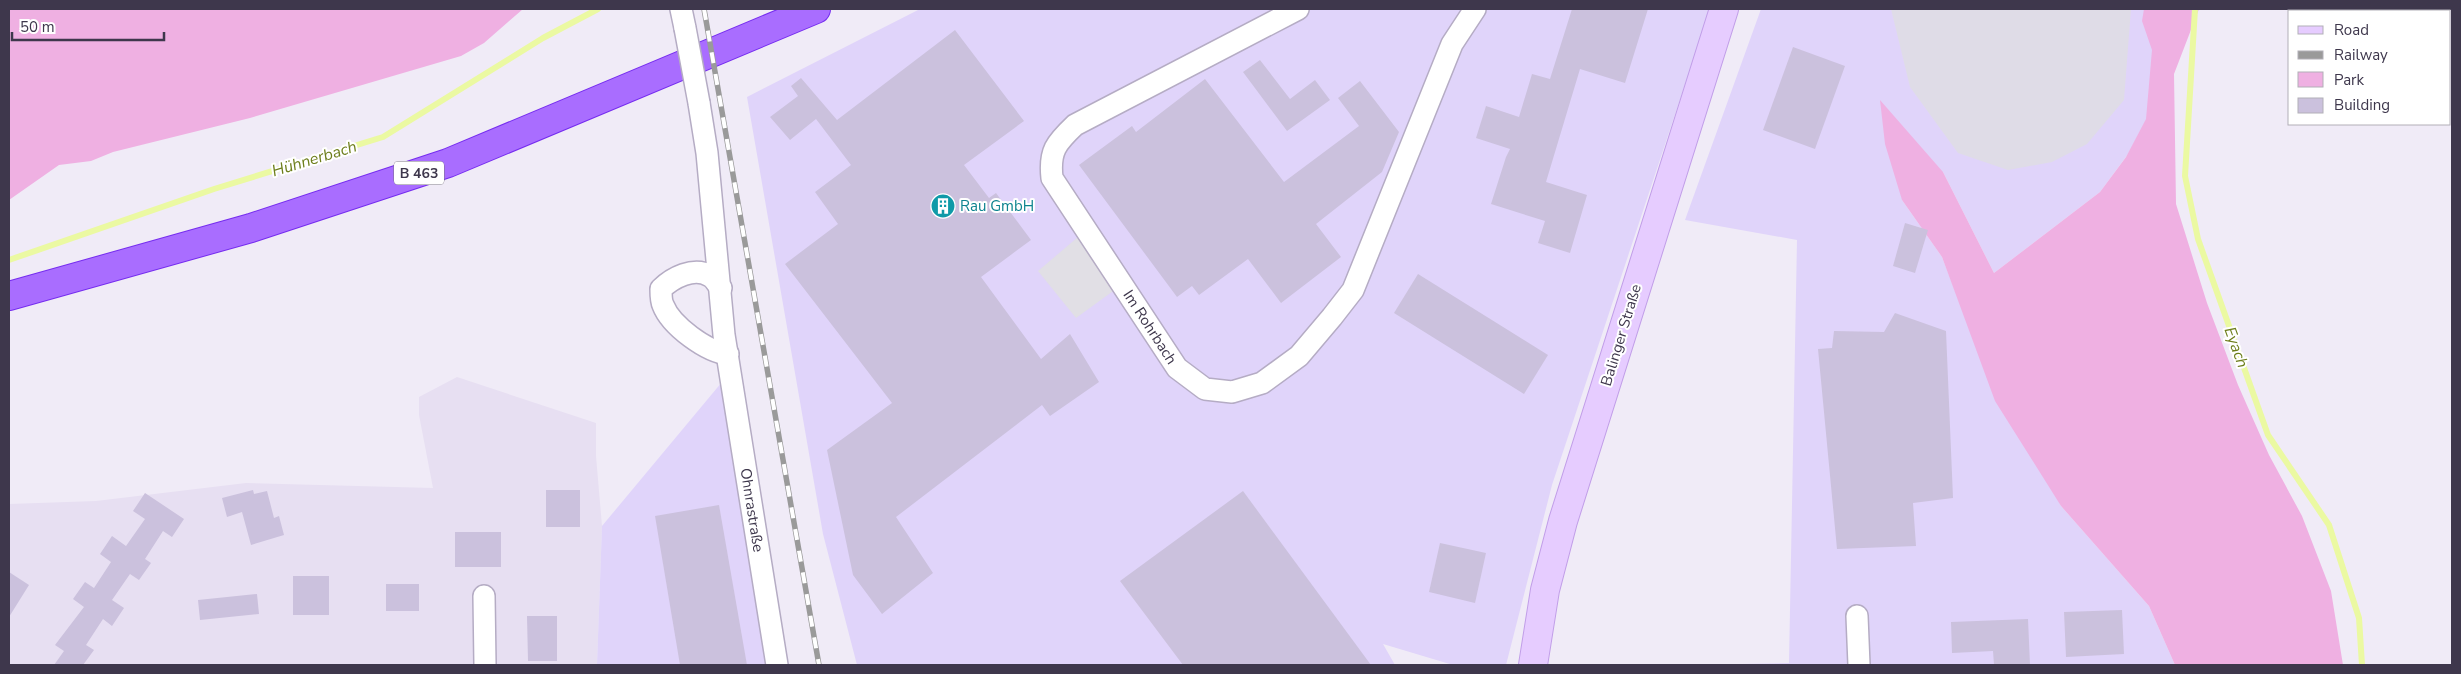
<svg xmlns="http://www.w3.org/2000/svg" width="2461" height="674" font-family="'Nunito Sans',sans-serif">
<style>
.residential{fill:#e7dff2}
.commercial{fill:#e0d4fa}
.industrial{fill:#dfdce7}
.green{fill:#efb0e2}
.parking{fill:#e1dfe5}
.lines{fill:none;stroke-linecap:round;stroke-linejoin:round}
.stream{stroke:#ebf9a2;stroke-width:6}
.building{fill:#cbc1dd}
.street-casing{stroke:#b5acc4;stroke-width:24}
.secondary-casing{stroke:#c19ee8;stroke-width:30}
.highway-casing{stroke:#752cef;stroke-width:30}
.street{stroke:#fff;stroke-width:21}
.secondary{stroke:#e6ccff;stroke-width:28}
.highway{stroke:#a96dff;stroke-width:28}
.rail-casing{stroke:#9a9a9a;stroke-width:5.5}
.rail{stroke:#fff;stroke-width:4;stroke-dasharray:11;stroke-linecap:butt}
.street-bridge-casing{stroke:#b5acc4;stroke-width:24;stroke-linecap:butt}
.street-bridge{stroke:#fff;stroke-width:21}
.labels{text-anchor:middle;stroke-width:4;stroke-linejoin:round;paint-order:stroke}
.shield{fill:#fff;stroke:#787382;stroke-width:1}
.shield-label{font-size:14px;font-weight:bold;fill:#3e374c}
.culture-label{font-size:15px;fill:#0d838f;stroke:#fff;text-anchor:start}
.street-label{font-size:15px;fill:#3e374c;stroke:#fff}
.water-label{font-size:16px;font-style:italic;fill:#6d7e1b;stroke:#fff}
</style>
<rect width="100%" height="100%" fill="#f0ebf7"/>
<!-- residential -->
<polygon class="residential" points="457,377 596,423 596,456 602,526 597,665 9,665 9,504 96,501 246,483 433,488 419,415 419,397"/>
<!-- commercial -->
<g class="commercial">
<polygon points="920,9 1710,9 1552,485 1506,665 1453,665 1383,644 1395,665 857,665 823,534 747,97"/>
<polygon points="1761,9 2159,9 2147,118 2128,154 2100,192 1994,273 1943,172 1902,200 1942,257 1962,309 2061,506 2149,606 2175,665 1690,665 1789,663 1797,240 1685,220"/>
<polygon points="737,364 776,665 597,665 602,526"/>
</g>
<!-- industrial -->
<polygon class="industrial" points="1891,9 2131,9 2124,100 2087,144 2052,162 2008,170 1958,153 1910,87"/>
<!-- green -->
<g class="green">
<polygon points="9,9 523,9 484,43 461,56 250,118 113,152 91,161 59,165 9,200"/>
<polygon points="2144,9 2199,9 2174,74 2176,204 2207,303 2238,385 2269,455 2302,516 2331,591 2343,665 2175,665 2149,606 2061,506 1995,401 1942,257 1902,200 1885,144 1880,100 1943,172 1994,273 2100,192 2126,157 2146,119 2152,50 2142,21"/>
</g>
<!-- parking -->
<polygon class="parking" points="1078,237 1116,289 1076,318 1038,271"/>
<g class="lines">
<!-- stream -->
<g class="stream">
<polyline points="2195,9 2185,176 2198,239 2268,435 2329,525 2359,618 2362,665"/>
<polyline points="9,260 214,189 383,137 543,38 598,9"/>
</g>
</g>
<!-- building -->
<g class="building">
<polygon points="1572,9 1648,9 1625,83 1580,69 1546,182 1587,195 1570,253 1538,243 1545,221 1491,204 1506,157 1510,149 1476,138 1486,106 1519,117 1532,74 1550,79"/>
<polygon points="955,30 1024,121 964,165 989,198 996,193 1031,240 981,277 1041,359 1070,334 1099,382 1050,416 1042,405 896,517 933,573 882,614 853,575 827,450 892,403 785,264 838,224 815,192 851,165 816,119 790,140 770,117 798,96 791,86 801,78 837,120"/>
<polygon points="1793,47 1845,66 1815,149 1763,130"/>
<polygon points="1260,60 1290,99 1315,80 1330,100 1287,131 1243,72"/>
<polygon points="1205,79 1284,182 1359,126 1338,98 1360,81 1399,132 1382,172 1316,224 1341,257 1281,303 1248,259 1199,295 1192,286 1177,297 1079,165 1132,126 1136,132"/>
<polygon points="1905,223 1928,230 1915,273 1893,266"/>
<polygon points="1418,274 1548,355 1524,394 1394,313"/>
<polygon points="1895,313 1946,331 1953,498 1913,503 1916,546 1837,549 1818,349 1832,348 1834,331 1884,332"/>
<polygon points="253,490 254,494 267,491 274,518 279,516 284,535 251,545 242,512 227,517 222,498"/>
<rect x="546" y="490" width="34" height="37"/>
<polygon points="1243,491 1371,665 1183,665 1120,581"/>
<polygon points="145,493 184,519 172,537 163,531 145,559 151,563 139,580 130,574 112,600 124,608 112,626 103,619 86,645 94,650 83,665 54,665 64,651 55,645 84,607 73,599 85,582 94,588 111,562 100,554 112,536 126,546 145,519 133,511"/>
<polygon points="719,505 747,665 680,665 655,516"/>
<rect x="455" y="532" width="46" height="35"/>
<polygon points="1440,543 1486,553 1475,603 1429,592"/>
<polygon points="9,572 29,585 9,617"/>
<rect x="293" y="576" width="36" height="39"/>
<rect x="386" y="584" width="33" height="27"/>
<polygon points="257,594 259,614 200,620 198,600"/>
<polygon points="2122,610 2124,654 2066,657 2064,612"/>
<polygon points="527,616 557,616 557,661 528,661"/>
<polygon points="2028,619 2030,665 1994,665 1993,651 1952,653 1951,622"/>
</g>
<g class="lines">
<defs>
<g id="street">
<polyline points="681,9 685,28"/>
<path d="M1298 9 1075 125C1056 143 1049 151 1052 178L1177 368 1205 389 1232 392 1262 383 1299 356 1332 317 1353 290 1452 44 1475 9"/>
<polyline points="699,103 707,153 724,335 777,665"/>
<path d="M721 288C718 285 714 278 710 276 694 266 672 278 661 289 661 294 661 301 663 305 671 326 707 352 728 354"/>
<polyline points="484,596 485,665"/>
<polyline points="1857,616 1859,665"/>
</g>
<polyline id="secondary" points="1533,665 1545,590 1563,521 1724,9"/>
<polyline id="highway" points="9,296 251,228 448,163 816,9"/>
</defs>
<!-- street casing -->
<use href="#street" class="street-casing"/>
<!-- secondary casing -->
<use href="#secondary" class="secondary-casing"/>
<!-- highway casing -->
<use href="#highway" class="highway-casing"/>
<!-- street -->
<use href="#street" class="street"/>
<!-- secondary -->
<use href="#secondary" class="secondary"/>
<!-- highway -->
<use href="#highway" class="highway"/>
<defs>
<polyline id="rail" points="704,9 819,665"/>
</defs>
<!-- rail casing -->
<use href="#rail" class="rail-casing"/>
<!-- rail -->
<use href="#rail" class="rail"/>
<defs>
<polyline id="street-bridge" points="685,28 699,103"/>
</defs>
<!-- street-bridge casing -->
<use href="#street-bridge" class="street-bridge-casing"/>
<!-- street-bridge -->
<use href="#street-bridge" class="street-bridge"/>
</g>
<!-- icons -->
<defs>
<symbol id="building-disc" viewBox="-11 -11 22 22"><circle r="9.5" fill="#0f9aa8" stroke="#fff"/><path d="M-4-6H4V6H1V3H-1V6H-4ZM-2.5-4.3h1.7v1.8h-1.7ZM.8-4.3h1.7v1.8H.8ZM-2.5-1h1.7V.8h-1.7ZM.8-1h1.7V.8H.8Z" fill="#fff"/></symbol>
</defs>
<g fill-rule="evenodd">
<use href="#building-disc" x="929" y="192" width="28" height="28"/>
</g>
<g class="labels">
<!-- shield labels -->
<rect class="shield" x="394" y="161.5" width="50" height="23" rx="4"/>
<g class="shield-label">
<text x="419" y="178">B 463</text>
</g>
<!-- culture labels -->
<g class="culture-label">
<text x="960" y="211">Rau GmbH</text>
</g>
<!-- street labels -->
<g class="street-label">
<text transform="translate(1150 327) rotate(57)" y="5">Im Rohrbach</text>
<text transform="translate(1621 335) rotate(-73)" y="5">Balinger Straße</text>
<text transform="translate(752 510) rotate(81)" y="5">Ohnrastraße</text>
</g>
<!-- water labels -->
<g class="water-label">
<text transform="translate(314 158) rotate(-17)" y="6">Hühnerbach</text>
<text transform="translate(2237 347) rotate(70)" y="6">Eyach</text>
</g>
</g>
<!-- border -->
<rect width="2461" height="674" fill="none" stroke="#3e374c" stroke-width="20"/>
<!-- legend -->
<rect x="2288" y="10" width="162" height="115" fill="#ffffff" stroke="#b2afb7"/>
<rect x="2298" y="26" width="25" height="8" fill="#e6ccff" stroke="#b2afb7"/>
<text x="2334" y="35" font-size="15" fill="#3e374c">Road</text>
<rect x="2298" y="51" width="25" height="8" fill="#9a9a9a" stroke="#b2afb7"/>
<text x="2334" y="60" font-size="15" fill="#3e374c">Railway</text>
<rect x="2298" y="72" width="25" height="15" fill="#efb0e2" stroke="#b2afb7"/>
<text x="2334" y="85" font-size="15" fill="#3e374c">Park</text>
<rect x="2298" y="98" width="25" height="15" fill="#cbc1dd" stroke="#b2afb7"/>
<text x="2334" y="110" font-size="15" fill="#3e374c">Building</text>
<!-- scale -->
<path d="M12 32v8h152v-8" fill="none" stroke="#3e374c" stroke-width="2.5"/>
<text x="20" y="32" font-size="15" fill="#3e374c" stroke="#ffffff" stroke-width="4" paint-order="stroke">50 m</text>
</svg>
